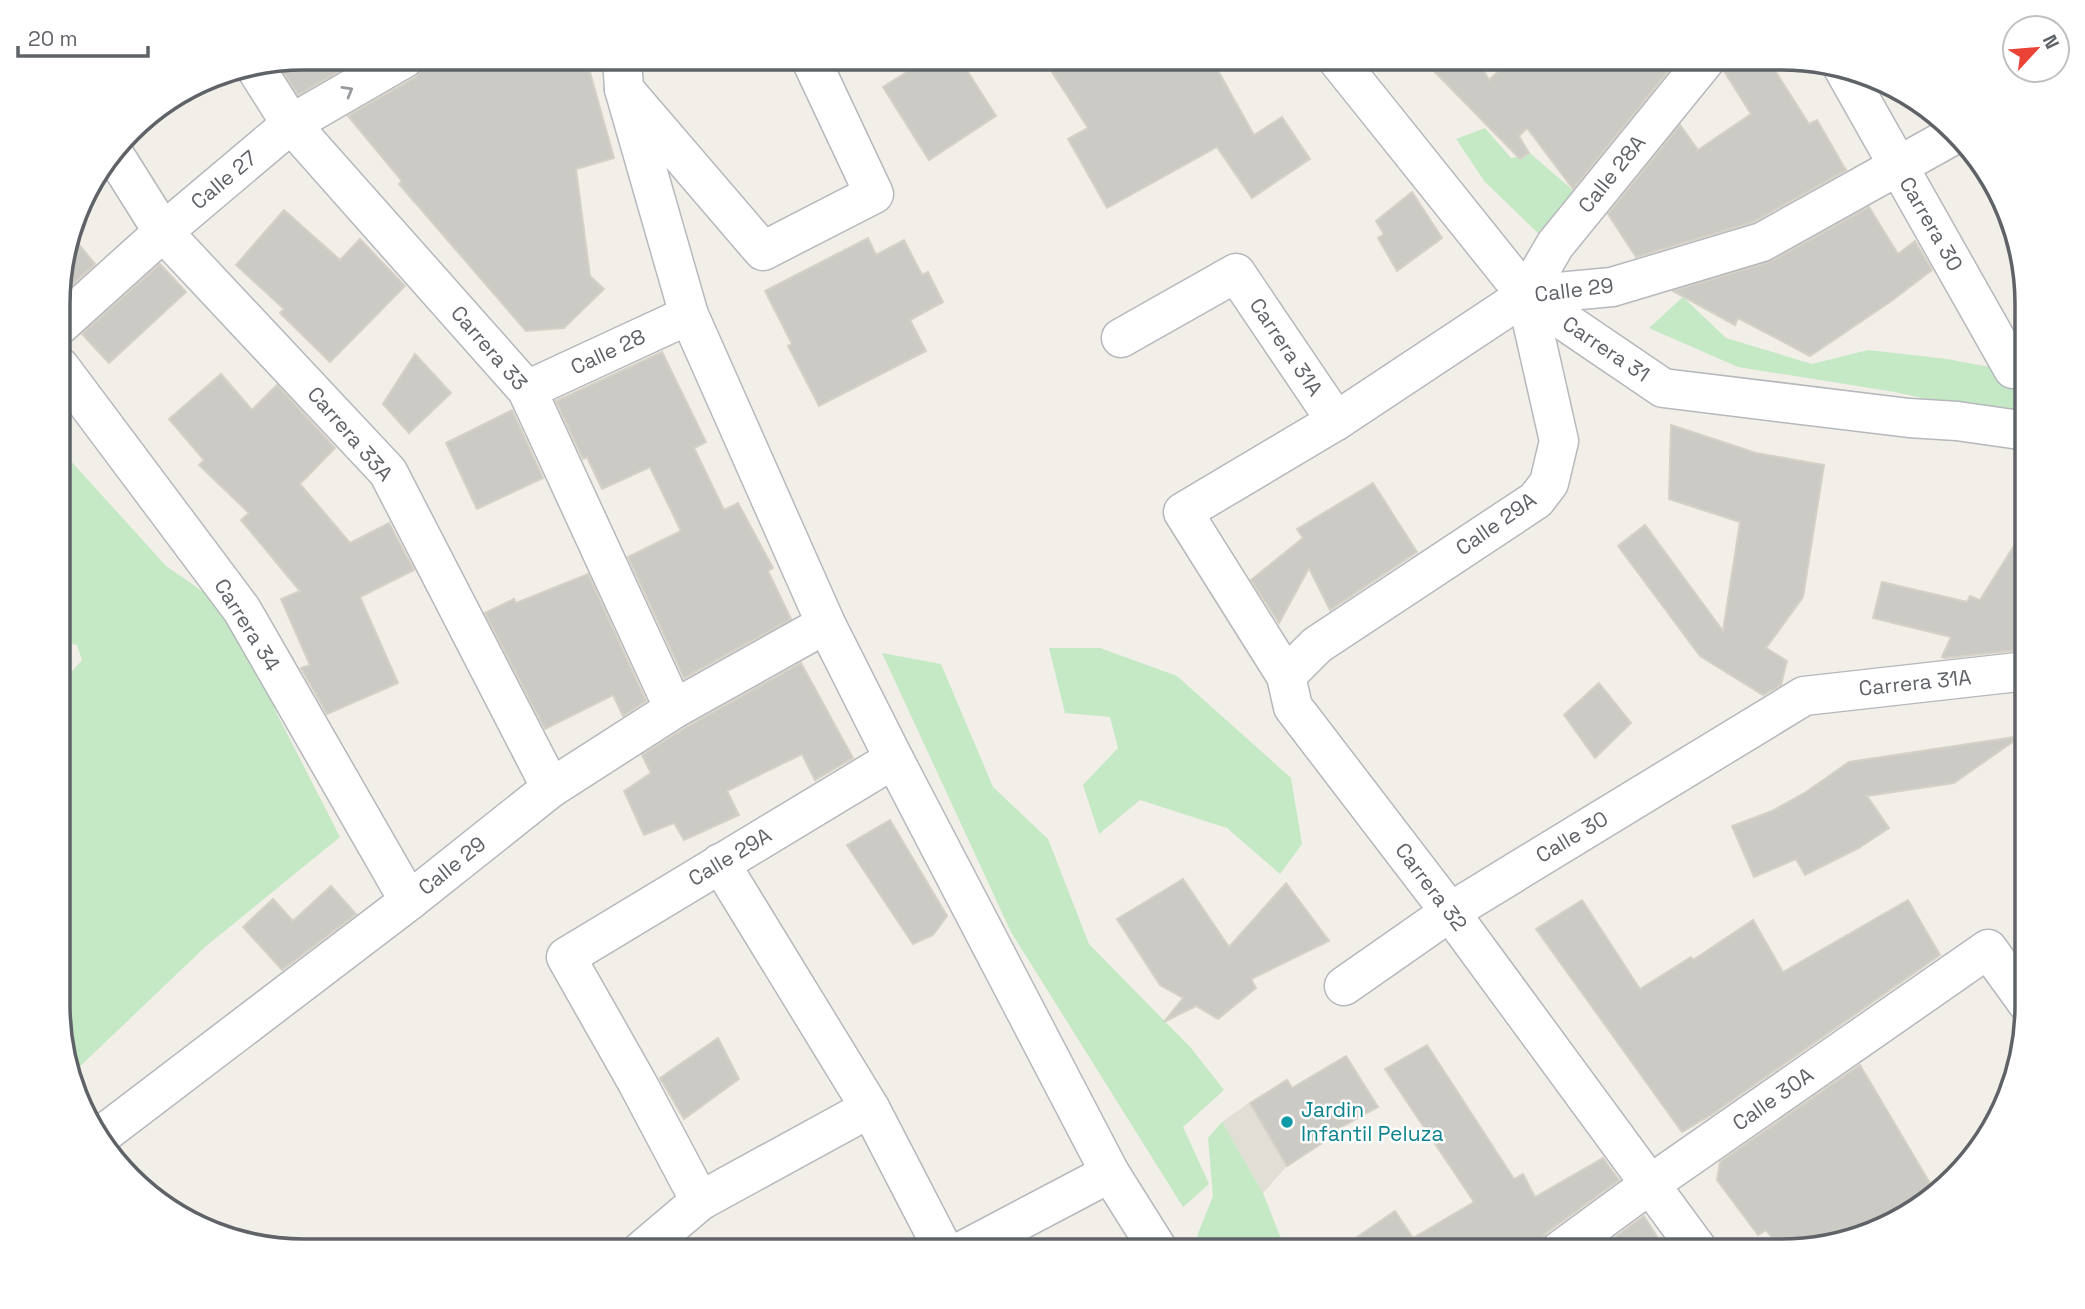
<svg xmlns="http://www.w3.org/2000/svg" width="2085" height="1309" font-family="'Space Grotesk',sans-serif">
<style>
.education{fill:#e1ded6}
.green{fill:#c5e8c5}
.building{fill:#cccac5;stroke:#d6d1c6;stroke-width:2}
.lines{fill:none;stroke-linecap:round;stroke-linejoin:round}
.minor-casing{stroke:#b5b8bc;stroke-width:41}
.tertiary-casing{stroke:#b5b8bc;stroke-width:41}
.secondary-casing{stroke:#b6babf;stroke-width:41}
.minor{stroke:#fff;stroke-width:38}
.tertiary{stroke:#fff;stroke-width:38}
.secondary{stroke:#fff;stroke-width:38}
.oneway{stroke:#979a9d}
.culture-dot{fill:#0f9aa8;stroke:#fff;stroke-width:2.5}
.labels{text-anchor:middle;stroke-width:5;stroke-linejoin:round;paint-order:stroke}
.street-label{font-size:21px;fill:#5f6368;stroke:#fff}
.culture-label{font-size:21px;fill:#0d838f;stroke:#fff;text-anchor:start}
.rim{fill:none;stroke:#5f6368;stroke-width:3.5}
</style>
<rect width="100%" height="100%" fill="#f1efe8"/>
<!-- education -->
<polygon class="education" points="1250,1102 1287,1166 1263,1193 1222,1122"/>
<!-- green -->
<g class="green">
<polygon points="1485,128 1511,158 1531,154 1575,192 1538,233 1485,182 1456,139"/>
<polygon points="1683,297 1726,338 1812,364 1868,350 1947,359 2027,374 2027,421 1895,392 1738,367 1649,328"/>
<polygon points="60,449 166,566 247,622 277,714 340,837 205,947 73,1073 60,1037 60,685 82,660 77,645 60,641"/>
<polygon points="1049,648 1100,648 1177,676 1291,778 1302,844 1280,874 1227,828 1140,800 1099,834 1083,785 1118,748 1110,717 1065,713"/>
<polygon points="882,653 941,664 993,787 1048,839 1089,944 1191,1048 1224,1090 1183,1127 1209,1184 1183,1207 1011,932"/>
<polygon points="1222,1122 1263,1193 1282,1241 1320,1239 1332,1251 1210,1251 1197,1236 1213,1196 1208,1138"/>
</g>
<!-- building -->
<g class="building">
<polygon points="304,58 362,58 298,95 278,63"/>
<polygon points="427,58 586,58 614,158 576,169 590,276 604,289 564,328 526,331 399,184 402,181 348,116 416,77 424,68"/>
<polygon points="929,58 959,58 996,116 929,160 883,87"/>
<polygon points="1043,58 1211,58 1254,135 1282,117 1310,159 1252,198 1217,147 1107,208 1068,139 1088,128"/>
<polygon points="1421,58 1477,58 1489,80 1512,58 1679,58 1573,189 1527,128 1519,136 1529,153 1520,159"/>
<polygon points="1728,58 1767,58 1809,124 1817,120 1846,170 1753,222 1636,257 1608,214 1680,125 1698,150 1751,114 1724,71"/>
<polygon points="1412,192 1442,238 1397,271 1378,238 1384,234 1376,221"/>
<polygon points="1869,207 1898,254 1915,241 1932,270 1890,302 1810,356 1738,318 1735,325 1673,291 1772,261"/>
<polygon points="284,210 340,260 360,239 405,286 330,362 280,313 284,309 236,265"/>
<polygon points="71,235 95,264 60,296 60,272"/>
<polygon points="868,238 876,255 904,240 922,275 928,272 943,302 910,320 926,351 819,406 788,346 792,344 765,291"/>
<polygon points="160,264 186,292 109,363 82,334"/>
<polygon points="662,352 706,442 694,448 724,510 738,503 773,568 768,571 791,619 684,678 628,557 681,531 650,467 602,489 587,457 583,459 556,401"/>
<polygon points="415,354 451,393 409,433 383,404"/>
<polygon points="221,374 252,410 277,385 335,448 300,484 350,543 389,523 414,570 360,597 398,683 327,714 301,668 310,665 281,599 300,591 241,520 249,513 199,465 204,460 169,419"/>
<polygon points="512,410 543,478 477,509 446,443"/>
<polygon points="1671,425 1756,453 1824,465 1803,597 1766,648 1787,661 1781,685 1763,695 1700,656 1618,546 1645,525 1723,631 1740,522 1669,499"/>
<polygon points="1373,483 1417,552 1330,610 1309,568 1279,623 1251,580 1303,538 1297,529"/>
<polygon points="2027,525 2027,649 1945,658 1942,657 1951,637 1873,618 1882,582 1967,602 1970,596 1980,600"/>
<polygon points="588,574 646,701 623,716 613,695 545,729 485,613 514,599 516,603"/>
<polygon points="801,663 853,758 815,780 802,754 727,791 739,815 684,840 674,823 644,835 624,791 651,773 642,755 685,728"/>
<polygon points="1599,683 1631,723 1595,758 1564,715"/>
<polygon points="2021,736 1954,783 1867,796 1889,828 1859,848 1805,875 1796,859 1754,877 1732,826 1772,811 1806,792 1849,762"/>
<polygon points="890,820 947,916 933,935 913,944 847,845"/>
<polygon points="1183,879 1229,947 1286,883 1329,941 1251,979 1256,988 1218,1019 1196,1006 1164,1022 1183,998 1160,985 1117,919"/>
<polygon points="331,886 356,914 282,970 243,927 273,899 293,921"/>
<polygon points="1582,900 1640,989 1691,957 1693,960 1753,920 1783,972 1908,900 1940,955 1711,1115 1682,1132 1536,929"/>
<polygon points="718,1038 739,1079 684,1119 660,1078"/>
<polygon points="1427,1045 1514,1179 1523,1174 1535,1197 1603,1158 1619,1180 1546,1233 1539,1242 1538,1251 1337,1251 1395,1211 1413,1238 1474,1202 1385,1069"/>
<polygon points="1346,1056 1378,1107 1322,1138 1324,1142 1287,1166 1250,1103 1287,1080 1292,1088"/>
<polygon points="1860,1065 1934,1190 1904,1218 1797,1251 1782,1251 1766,1230 1758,1235 1717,1180 1720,1162"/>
<polygon points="1644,1216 1666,1251 1596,1251"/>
</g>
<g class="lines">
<defs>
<g id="minor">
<polyline points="255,67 291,124 527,390 674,709"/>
<polyline points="1843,68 2013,369"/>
<polyline points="624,89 763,251 874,194 810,58"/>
<polyline points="114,154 163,232 388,472 551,788"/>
<polyline points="60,325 163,232 291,124 405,58"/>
<polyline points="1121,338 1236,273 1336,421"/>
<polyline points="60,367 242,610 409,901"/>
<polyline points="527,390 689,315"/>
<polyline points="1286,676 1183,512 1336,421 1526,295 1555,245 1707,58"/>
<polyline points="720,863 870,1108 944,1251"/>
<polyline points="1344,986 1450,912 1804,696 2027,671"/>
<polyline points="98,1138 409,901 551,788 674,709 826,624"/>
<polyline points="700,1201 638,1084 566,957 894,759"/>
<polyline points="641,1251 700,1201 870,1108"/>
<polyline points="962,1251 1110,1173"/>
<polyline points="1559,1251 1649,1185 1988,949 2027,1003"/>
</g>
<g id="tertiary">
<polyline points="1336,58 1526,295 1663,388 1909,418 1957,421 2027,431"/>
<polyline points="1526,295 1559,441 1549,483 1536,500 1317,645 1286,676 1293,707 1450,912 1699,1251"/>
<polyline points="1526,295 1612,287 1762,242 1952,136"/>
</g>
<polyline id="secondary" points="622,58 624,89 689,315 826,624 894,759 1110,1173 1159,1251"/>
</defs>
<!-- minor casing -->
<use href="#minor" class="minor-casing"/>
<!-- tertiary casing -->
<use href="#tertiary" class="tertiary-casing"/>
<!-- secondary casing -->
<use href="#secondary" class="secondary-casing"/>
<!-- minor -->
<use href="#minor" class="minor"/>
<!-- tertiary -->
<use href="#tertiary" class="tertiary"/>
<!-- secondary -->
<use href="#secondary" class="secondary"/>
</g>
<!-- one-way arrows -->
<defs><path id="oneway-chevron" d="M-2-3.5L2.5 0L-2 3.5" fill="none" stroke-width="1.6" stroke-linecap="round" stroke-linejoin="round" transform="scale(1.75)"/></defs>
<use class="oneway" href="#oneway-chevron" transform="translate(348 91) rotate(-30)"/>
<!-- markers -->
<circle class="culture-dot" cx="1287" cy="1122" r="7"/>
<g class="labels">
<!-- street labels -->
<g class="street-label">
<text transform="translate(1612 174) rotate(-51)" y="7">Calle 28A</text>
<text transform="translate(224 180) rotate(-40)" y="7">Calle 27</text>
<text transform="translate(1931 224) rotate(60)" y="7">Carrera 30</text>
<text transform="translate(1574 290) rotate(-7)" y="7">Calle 29</text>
<text transform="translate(1286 347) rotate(56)" y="7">Carrera 31A</text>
<text transform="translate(489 348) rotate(49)" y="7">Carrera 33</text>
<text transform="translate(1606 349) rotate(34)" y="7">Carrera 31</text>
<text transform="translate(608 352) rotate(-25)" y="7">Calle 28</text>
<text transform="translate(350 434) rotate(49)" y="7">Carrera 33A</text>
<text transform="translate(1496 524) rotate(-35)" y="7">Calle 29A</text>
<text transform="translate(247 625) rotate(58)" y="7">Carrera 34</text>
<text transform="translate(1915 683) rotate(-6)" y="7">Carrera 31A</text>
<text transform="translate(1572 837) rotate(-31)" y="7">Calle 30</text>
<text transform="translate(730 857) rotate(-31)" y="7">Calle 29A</text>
<text transform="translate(452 866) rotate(-39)" y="7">Calle 29</text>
<text transform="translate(1431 887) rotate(53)" y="7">Carrera 32</text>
<text transform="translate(1773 1099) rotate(-35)" y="7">Calle 30A</text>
</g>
<!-- culture labels -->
<g class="culture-label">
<text x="1301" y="1117">Jardin<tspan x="1301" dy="24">Infantil Peluza</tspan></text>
</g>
</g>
<!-- crop -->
<path d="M0 0H2085V1309H0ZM304 70H1781A234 234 0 0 1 2015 304V1005A234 234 0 0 1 1781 1239H304A234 234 0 0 1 70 1005V304A234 234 0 0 1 304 70Z" fill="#fff" fill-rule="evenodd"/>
<path class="rim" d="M304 70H1781A234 234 0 0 1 2015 304V1005A234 234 0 0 1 1781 1239H304A234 234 0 0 1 70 1005V304A234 234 0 0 1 304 70Z"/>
<!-- north arrow -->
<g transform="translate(2036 49) rotate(64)"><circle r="33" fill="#ffffff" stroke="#bfc1c3" stroke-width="2"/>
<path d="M0-5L12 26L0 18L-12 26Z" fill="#ea4335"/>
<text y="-10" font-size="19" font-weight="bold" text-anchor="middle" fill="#5f6368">N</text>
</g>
<!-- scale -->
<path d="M18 46v10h130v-10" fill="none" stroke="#5f6368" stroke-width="3.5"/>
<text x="28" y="46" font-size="21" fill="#5f6368" stroke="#ffffff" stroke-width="5" paint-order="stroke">20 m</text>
</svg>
